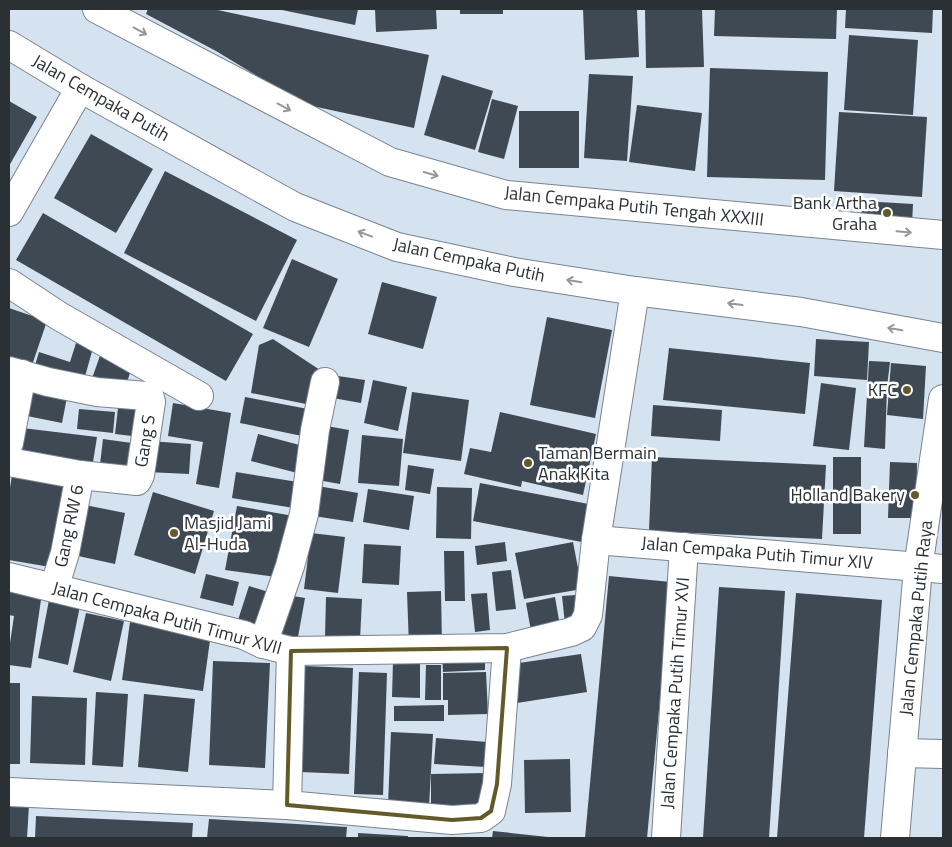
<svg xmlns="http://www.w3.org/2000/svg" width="952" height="847" font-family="'Titillium Web',sans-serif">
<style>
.building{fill:#3e4953}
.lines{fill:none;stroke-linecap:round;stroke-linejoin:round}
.minor-casing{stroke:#788490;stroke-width:30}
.minor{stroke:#fff;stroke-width:28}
.oneway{stroke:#95989a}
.marked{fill:none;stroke:#645a27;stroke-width:4;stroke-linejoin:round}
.poi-dot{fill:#645a27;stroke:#fff;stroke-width:2}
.labels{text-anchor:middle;stroke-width:5;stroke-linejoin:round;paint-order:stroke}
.street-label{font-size:18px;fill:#2b3035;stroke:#fff}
.poi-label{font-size:18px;fill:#2b3035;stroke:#fff;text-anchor:end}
</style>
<rect width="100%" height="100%" fill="#d5e2ef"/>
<!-- building -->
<g class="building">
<polygon points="148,9 213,9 429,55 414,128 303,104 216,51 146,14"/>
<polygon points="277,9 358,9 355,25"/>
<polygon points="375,9 436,9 437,29 376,32"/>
<rect x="460" y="9" width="43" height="5"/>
<polygon points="583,9 637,9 639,57 585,60"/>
<polygon points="645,9 702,9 704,67 646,68"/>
<polygon points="715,9 837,9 836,39 714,36"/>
<polygon points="846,9 933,9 932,33 845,28"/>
<polygon points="849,35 918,40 913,115 844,110"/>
<polygon points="710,68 828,72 825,180 707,177"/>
<polygon points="589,74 633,76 627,161 584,158"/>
<polygon points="442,75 493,91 475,150 424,135"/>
<polygon points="492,99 518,106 504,159 478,152"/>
<polygon points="9,101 37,117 9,166"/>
<polygon points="637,105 702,113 695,171 629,162"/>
<rect x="519" y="111" width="60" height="57"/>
<polygon points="839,112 927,117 922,197 834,191"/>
<polygon points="91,134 153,169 116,233 54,198"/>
<polygon points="165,171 297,240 256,321 124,253"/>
<polygon points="862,201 913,204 912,225 861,222"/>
<polygon points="43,213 253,334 226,381 16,260"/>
<polygon points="292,259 338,279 309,347 263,328"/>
<polygon points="382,282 437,297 423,349 368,334"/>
<polygon points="9,308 47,321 29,374 9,367"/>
<polygon points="547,317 612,330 595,418 530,405"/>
<polygon points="273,339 323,372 316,406 251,393 259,345"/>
<polygon points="816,339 869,342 867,380 814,376"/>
<polygon points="76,343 93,348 82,387 33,372 39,352 70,362"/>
<polygon points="669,348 810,363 805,414 663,400"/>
<polygon points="101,353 131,369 125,390 90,384"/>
<polygon points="869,361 890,362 887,387 885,449 864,447"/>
<polygon points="891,363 926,366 923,419 887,415"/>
<polygon points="331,375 365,380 361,403 327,397"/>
<polygon points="373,380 407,387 398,431 364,423"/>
<polygon points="821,383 856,388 849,450 813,446"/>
<polygon points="27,389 67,397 62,423 22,415"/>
<polygon points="412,392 469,400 461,461 403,453"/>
<polygon points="245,397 308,409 302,436 240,423"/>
<polygon points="119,399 145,402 141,437 115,434"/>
<polygon points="173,403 231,413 219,488 196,484 203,442 168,436"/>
<polygon points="653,405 722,410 720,441 651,436"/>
<polygon points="79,409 115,412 113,433 77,429"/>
<polygon points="500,412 596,434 583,495 522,481 521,487 464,474 470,448 491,452"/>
<polygon points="321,425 349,430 340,484 312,479"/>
<polygon points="14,427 97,437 93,462 11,452"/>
<polygon points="258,434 311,448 305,475 251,461"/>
<polygon points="362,435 403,439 399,486 358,483"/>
<polygon points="103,439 139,444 134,478 99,473"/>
<polygon points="149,441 191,444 189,474 147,472"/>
<polygon points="652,457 826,465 822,539 649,531"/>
<rect x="833" y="457" width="28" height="77"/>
<polygon points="890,462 917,463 916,518 888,518"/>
<polygon points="408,465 434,469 430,494 405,490"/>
<polygon points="13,469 71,479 56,568 9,560 9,494"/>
<polygon points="236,472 304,483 300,509 232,498"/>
<polygon points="480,483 599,506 592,544 473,521"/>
<polygon points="312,485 358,493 353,522 307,515"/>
<polygon points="437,487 472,488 471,539 436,538"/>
<polygon points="368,489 414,496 409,530 363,522"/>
<polygon points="153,492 214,511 195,574 134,555"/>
<polygon points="80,504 125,513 115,564 69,554"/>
<polygon points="237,506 299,517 284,578 225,570"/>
<polygon points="311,533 345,537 338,593 304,589"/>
<polygon points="505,542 507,561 477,565 475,546"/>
<polygon points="573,542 582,589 524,599 515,553"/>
<polygon points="364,544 401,546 399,585 362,583"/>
<polygon points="444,551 464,551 465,601 445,601"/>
<polygon points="511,570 516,609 496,611 492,572"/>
<polygon points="206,574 239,582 233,606 200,598"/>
<polygon points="609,576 671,582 647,838 585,838"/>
<polygon points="249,586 275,594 265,628 238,620"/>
<polygon points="719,587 785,591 769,838 703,838"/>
<polygon points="9,588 42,593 31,668 9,665 9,650 14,616 9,615"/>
<polygon points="441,591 442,645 409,646 407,592"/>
<polygon points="487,593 490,630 475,632 471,594"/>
<polygon points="796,593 882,600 864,838 777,838"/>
<polygon points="281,594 305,598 298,637 274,633"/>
<polygon points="576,595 579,623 565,624 562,596"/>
<polygon points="326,597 362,599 360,640 325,638"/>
<polygon points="555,597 560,626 531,631 526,603"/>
<polygon points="49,600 80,606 68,665 38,658"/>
<polygon points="86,613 124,621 111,681 73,672"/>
<polygon points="130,622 211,633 203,691 122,680"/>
<polygon points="485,651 485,670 443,672 442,652"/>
<polygon points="581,654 587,692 517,703 512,664"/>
<polygon points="213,661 270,663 265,768 209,765"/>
<polygon points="393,662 420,662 420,698 392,697"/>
<polygon points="426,665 441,665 441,700 425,700"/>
<polygon points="304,666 353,668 349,774 300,772"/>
<polygon points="359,672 387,673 383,795 354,794"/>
<polygon points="486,672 488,714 448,715 448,700 443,700 443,673"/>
<rect x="9" y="683" width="11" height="81"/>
<polygon points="96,692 128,694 123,767 92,765"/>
<polygon points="144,694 195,699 188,772 138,767"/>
<polygon points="32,696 87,698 85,765 30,763"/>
<polygon points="444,705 444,721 394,721 394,706"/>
<polygon points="391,732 433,734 429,807 388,805"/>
<polygon points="436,738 488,742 486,767 434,764"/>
<polygon points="570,759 571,812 525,813 524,760"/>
<polygon points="487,773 487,810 431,811 431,774"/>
<polygon points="9,804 29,805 27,838 9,838"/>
<polygon points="36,816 193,823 192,838 35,838"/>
<polygon points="209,819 347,827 346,838 207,838"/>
<polygon points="493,831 548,837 548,838 492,838"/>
<polygon points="358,833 408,836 408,838 358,838"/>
</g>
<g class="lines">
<defs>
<g id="minor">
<polyline points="97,9 390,162 506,195 943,235"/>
<polyline points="9,45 80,88 295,207 397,247 514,272 635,291 801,312 943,338"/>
<polyline points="9,212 80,88"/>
<polyline points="9,283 59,316 199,396"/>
<polyline points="9,371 48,382 97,392 146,396 150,398 151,402 140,475 137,481 80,475"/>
<polyline points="9,443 22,374"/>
<polyline points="9,462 80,475 65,553 54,588"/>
<polyline points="596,540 943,569"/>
<polyline points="9,577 244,635 263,644 291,651 507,648 571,632 582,627 588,615 596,540 635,291"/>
<polyline points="263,644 290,566 304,514 315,430 325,382"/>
<polyline points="902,753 943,754"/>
<polyline points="9,792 287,805 452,820 481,818 491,811 497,784 507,648"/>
<polyline points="287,805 291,651"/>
<polyline points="666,838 684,547"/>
<polyline points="895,838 918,568 943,399"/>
</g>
</defs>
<!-- minor casing -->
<use href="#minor" class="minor-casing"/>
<!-- minor -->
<use href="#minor" class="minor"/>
</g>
<!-- one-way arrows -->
<defs><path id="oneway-shaft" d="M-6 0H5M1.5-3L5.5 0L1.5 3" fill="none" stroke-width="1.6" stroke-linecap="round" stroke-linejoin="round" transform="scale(1.25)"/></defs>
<g class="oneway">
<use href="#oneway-shaft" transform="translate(140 31) rotate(28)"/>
<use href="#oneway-shaft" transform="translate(284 107) rotate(28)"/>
<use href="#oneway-shaft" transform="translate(431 174) rotate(16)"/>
<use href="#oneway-shaft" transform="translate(904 232) rotate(5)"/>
<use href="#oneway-shaft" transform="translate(365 234) rotate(-159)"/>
<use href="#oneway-shaft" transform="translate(574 281) rotate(-171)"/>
<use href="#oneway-shaft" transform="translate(735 304) rotate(-173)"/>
<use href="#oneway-shaft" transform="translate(895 329) rotate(-170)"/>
</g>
<!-- marked area -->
<path class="marked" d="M507 648 497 784 491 811 481 818 452 820 287 805 291 651Z"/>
<!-- markers -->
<g class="poi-dot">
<circle cx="887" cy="213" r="5"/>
<circle cx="907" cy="390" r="5"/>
<circle cx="528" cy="463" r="5"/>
<circle cx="915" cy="495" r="5"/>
<circle cx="174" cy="533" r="5"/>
</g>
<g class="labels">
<!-- street labels -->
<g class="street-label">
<text transform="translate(101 98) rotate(30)" y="6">Jalan Cempaka Putih</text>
<text transform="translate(634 206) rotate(6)" y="6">Jalan Cempaka Putih Tengah XXXIII</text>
<text transform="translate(469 260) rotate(12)" y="6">Jalan Cempaka Putih</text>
<text transform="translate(145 441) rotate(-81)" y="6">Gang S</text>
<text transform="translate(69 526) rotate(-78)" y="6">Gang RW 6</text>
<text transform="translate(757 553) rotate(5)" y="6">Jalan Cempaka Putih Timur XIV</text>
<text transform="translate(167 618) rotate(15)" y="6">Jalan Cempaka Putih Timur XVII</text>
<text transform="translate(916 618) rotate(-84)" y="6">Jalan Cempaka Putih Raya</text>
<text transform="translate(675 693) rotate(-86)" y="6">Jalan Cempaka Putih Timur XVI</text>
</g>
<!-- poi labels -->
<g class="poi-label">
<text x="877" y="209">Bank Artha<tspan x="877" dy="21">Graha</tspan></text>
<text x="897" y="396">KFC</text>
<text x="538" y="459" text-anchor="start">Taman Bermain<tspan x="538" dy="21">Anak Kita</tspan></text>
<text x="905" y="501">Holland Bakery</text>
<text x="184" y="529" text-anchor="start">Masjid Jami<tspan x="184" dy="21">Al-Huda</tspan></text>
</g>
</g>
<!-- border -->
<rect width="952" height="847" fill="none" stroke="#2b3035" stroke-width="20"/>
</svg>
